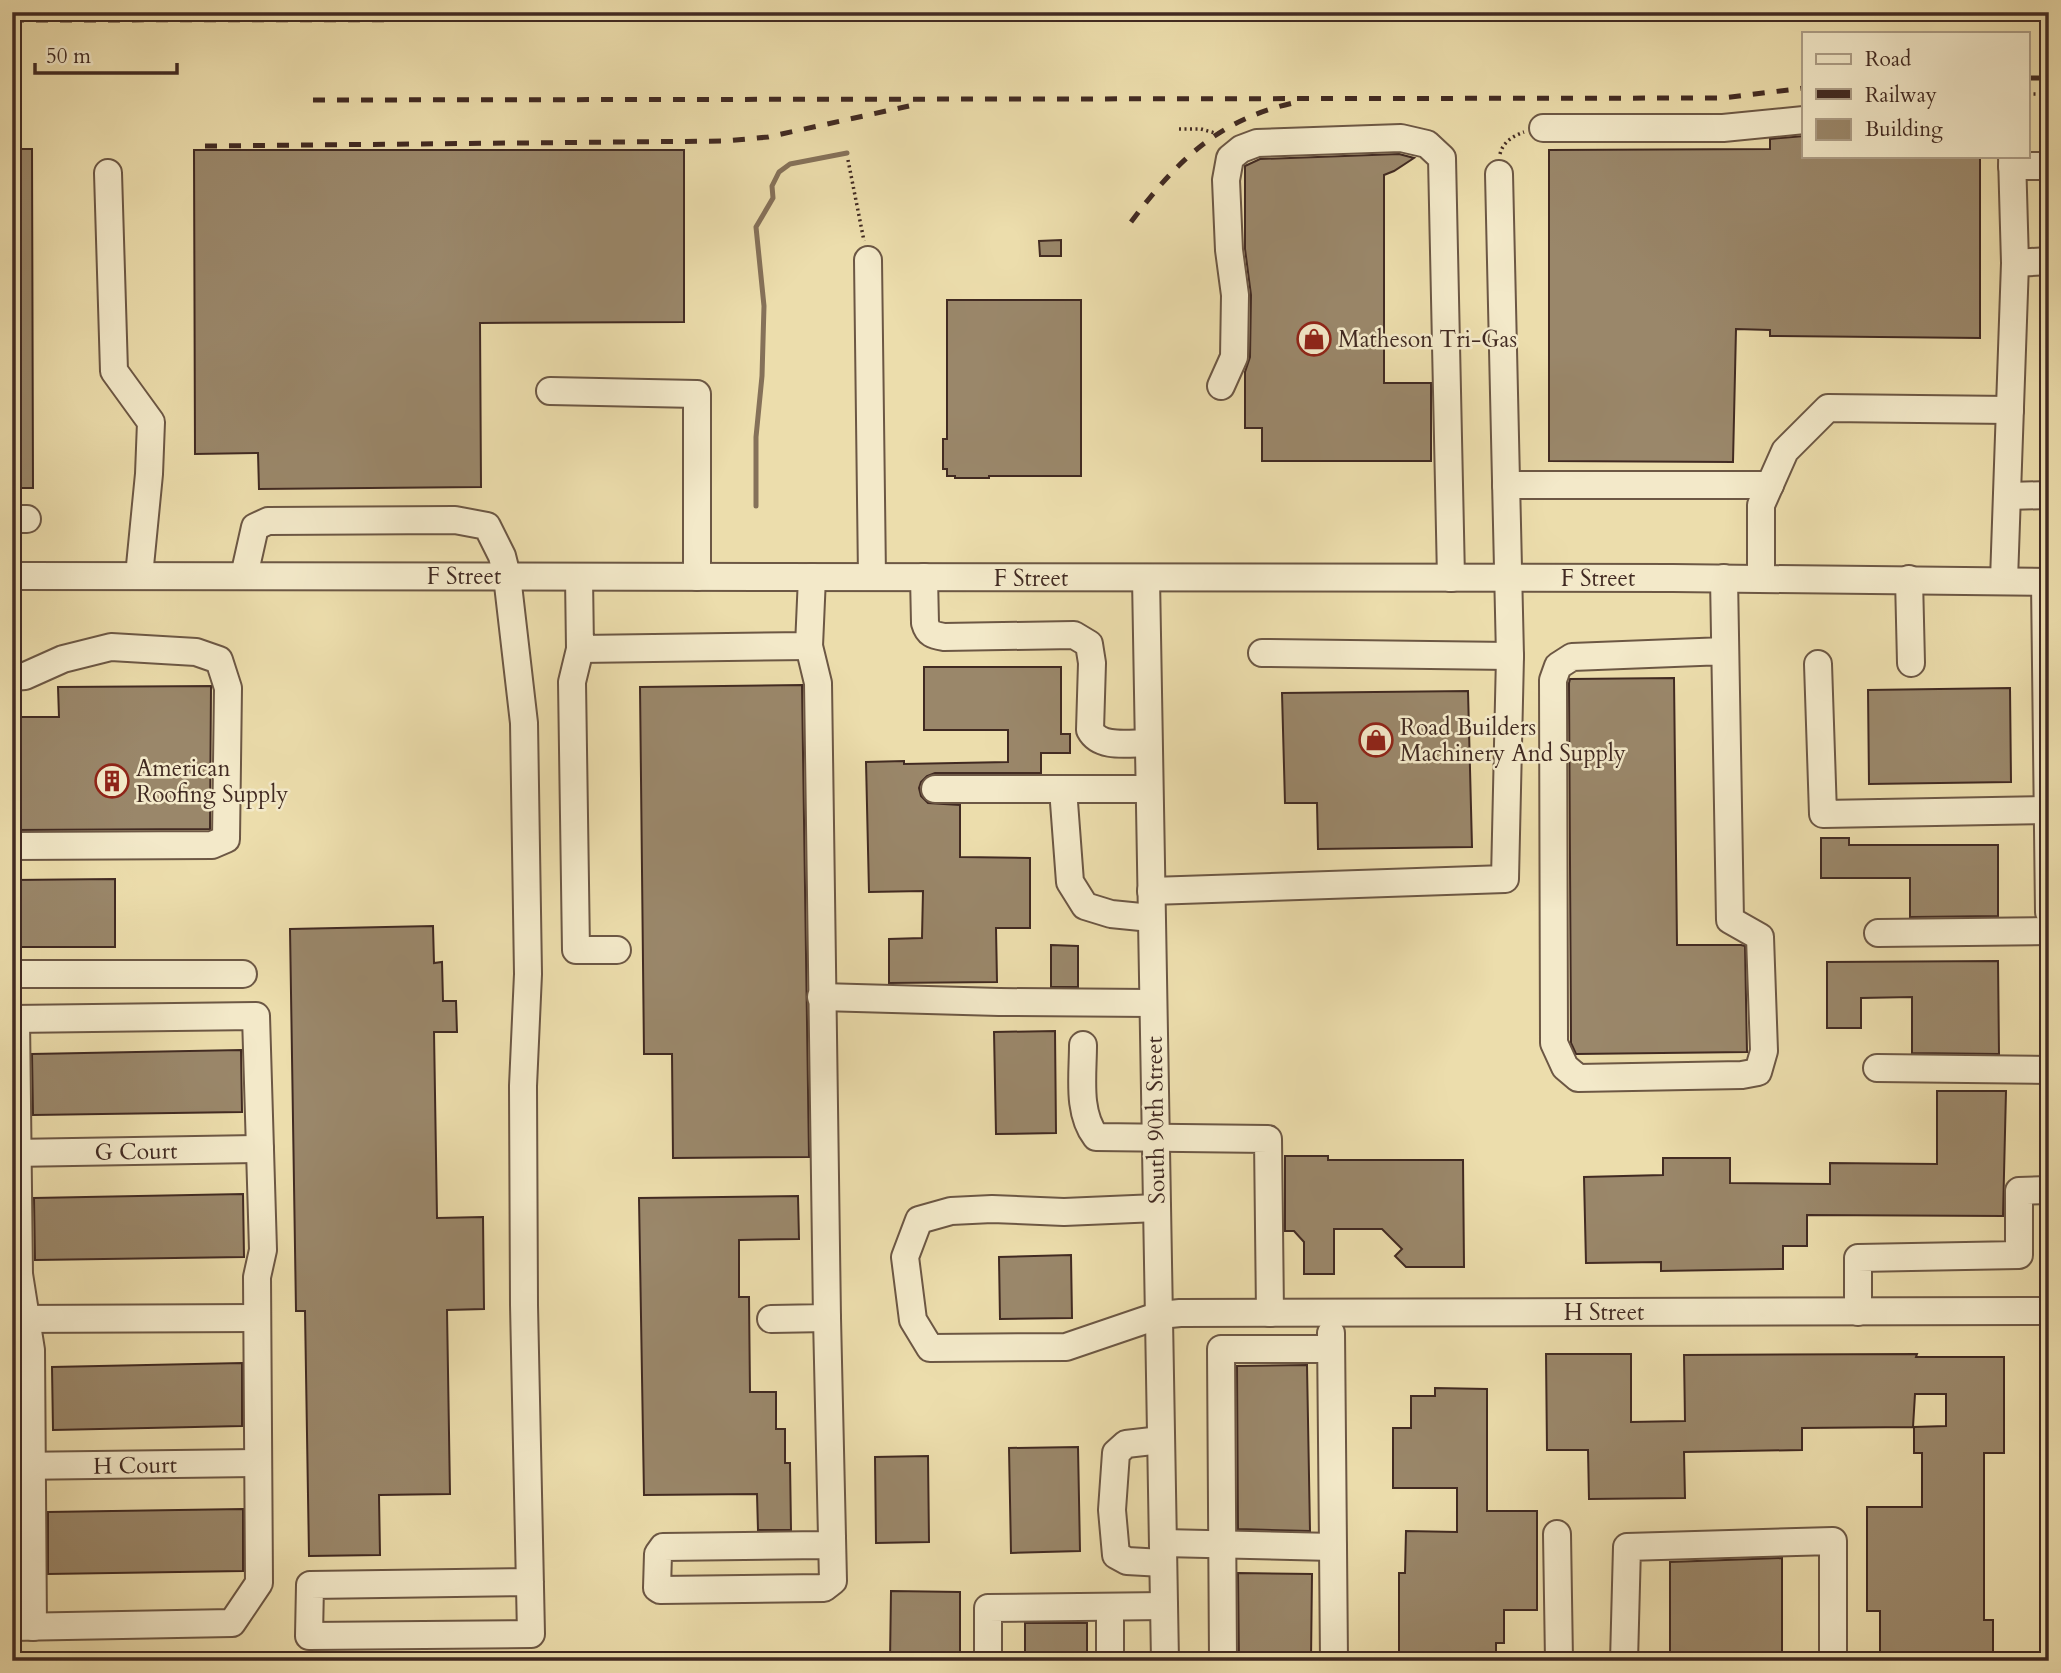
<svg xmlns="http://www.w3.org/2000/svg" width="2061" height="1673" font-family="Cardo,serif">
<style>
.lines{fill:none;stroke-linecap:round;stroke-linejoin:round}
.stream{stroke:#857159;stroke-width:5}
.building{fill:#9a876a;stroke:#412a22;stroke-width:2}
.minor-casing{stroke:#6c5744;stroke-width:30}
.path{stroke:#412a22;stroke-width:3.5;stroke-dasharray:2 3.5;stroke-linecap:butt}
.minor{stroke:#f3e9c9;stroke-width:26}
.rail{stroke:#412a22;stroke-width:5;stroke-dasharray:12 12;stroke-linecap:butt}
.labels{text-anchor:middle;stroke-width:5;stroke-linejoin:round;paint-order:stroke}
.poi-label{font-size:23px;fill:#412a22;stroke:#f3e9c9;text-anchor:start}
.street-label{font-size:23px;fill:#412a22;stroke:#f3e9c9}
</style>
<rect width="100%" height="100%" fill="#ecddac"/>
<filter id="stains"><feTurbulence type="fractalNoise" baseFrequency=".00286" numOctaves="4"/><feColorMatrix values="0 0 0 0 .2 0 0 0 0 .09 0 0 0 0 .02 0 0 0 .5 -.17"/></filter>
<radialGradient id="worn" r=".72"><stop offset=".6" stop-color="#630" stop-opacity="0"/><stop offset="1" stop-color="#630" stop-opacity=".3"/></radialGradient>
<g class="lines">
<!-- stream -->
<polyline class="stream" points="756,506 756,437 762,376 764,306 756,227 773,198 772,186 779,172 790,164 847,153"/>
</g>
<!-- building -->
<g class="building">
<polygon points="1804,136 1804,156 1980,156 1980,338 1770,336 1770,330 1736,329 1733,462 1549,461 1549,150 1770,149 1770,139"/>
<polygon points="12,149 32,149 33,488 12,488"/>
<polygon points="194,150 684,150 684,322 480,323 481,487 259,489 258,453 195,454"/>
<polygon points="1399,154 1414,158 1394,171 1384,175 1384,383 1431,383 1431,461 1262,461 1262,428 1245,428 1245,372 1250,357 1251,295 1245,249 1245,166 1260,159"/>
<polygon points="1061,240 1061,256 1040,256 1039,241"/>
<polygon points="947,300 1081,300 1081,476 989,476 989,478 955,478 955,476 947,476 947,469 943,469 943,439 947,439"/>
<polygon points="924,667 1061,667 1061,734 1070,734 1070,753 1041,753 1041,773 935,773 927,776 921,782 919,788 921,796 928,803 960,805 960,857 1030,858 1030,928 996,928 997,982 889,983 889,939 922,938 923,891 869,892 866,762 904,761 904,764 1008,762 1008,730 924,730"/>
<polygon points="1674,678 1677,945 1741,945 1745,946 1747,1052 1576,1054 1571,1043 1569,683 1570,679"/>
<polygon points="802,685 809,1157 673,1158 672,1054 644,1054 640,687"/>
<polygon points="211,686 210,829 12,830 12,724 21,717 59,717 58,687"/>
<polygon points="2010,688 2011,782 1869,784 1868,690"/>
<polygon points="1468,691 1472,847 1318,849 1317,803 1285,803 1282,693"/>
<polygon points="1821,838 1849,838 1849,845 1998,845 1998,916 1910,917 1910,878 1821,878"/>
<polygon points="115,879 115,947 12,947 12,880"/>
<polygon points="433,926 434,963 442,962 443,1001 456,1001 457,1032 434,1032 437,1218 483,1217 484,1309 447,1310 450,1494 379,1495 380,1555 309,1556 305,1311 296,1311 290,929"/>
<polygon points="1051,945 1078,946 1078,987 1051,987"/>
<polygon points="1998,961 1999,1054 1912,1053 1912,997 1861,998 1861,1028 1827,1028 1827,962"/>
<polygon points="1055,1031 1056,1133 996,1134 994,1032"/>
<polygon points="241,1050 242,1112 33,1115 32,1054"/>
<polygon points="1937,1091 2006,1091 2003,1216 1807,1215 1807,1246 1783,1246 1783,1269 1661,1271 1661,1262 1586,1263 1584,1177 1663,1175 1663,1158 1730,1158 1730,1183 1830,1184 1830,1163 1937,1164"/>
<polygon points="1285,1156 1328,1156 1328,1160 1463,1160 1464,1267 1406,1267 1395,1256 1402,1249 1382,1229 1334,1229 1334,1274 1304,1274 1304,1242 1294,1231 1285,1231"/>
<polygon points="243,1194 244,1257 35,1260 34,1198"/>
<polygon points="798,1196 799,1239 739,1240 739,1297 749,1297 750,1392 776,1392 776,1429 785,1429 785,1463 790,1463 791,1530 758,1530 757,1494 644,1495 639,1198"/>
<polygon points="1071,1255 1072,1318 1000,1319 999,1257"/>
<polygon points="1546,1354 1631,1354 1631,1422 1685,1421 1684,1355 1917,1354 1916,1357 2004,1357 2004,1453 1984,1453 1984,1620 1993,1620 1993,1661 1880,1661 1880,1611 1867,1611 1867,1507 1922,1507 1922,1453 1914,1453 1914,1427 1946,1426 1946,1394 1915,1394 1913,1427 1802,1428 1802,1450 1684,1452 1685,1498 1589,1499 1588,1450 1547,1450"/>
<polygon points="242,1363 242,1426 53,1430 52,1367"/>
<polygon points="1307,1365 1310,1531 1238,1529 1237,1366"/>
<polygon points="1435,1388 1487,1389 1487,1511 1537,1511 1537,1610 1504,1610 1504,1643 1496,1643 1496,1661 1399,1661 1399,1573 1405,1573 1406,1531 1457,1532 1457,1488 1393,1488 1393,1428 1411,1428 1411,1396 1435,1396"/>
<polygon points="1078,1447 1080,1551 1011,1553 1009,1448"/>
<polygon points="928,1456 929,1542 876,1543 875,1457"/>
<polygon points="243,1509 243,1571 48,1574 48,1512"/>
<polygon points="1782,1558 1782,1661 1670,1661 1670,1562"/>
<polygon points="1238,1573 1312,1574 1311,1661 1239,1661"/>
<polygon points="891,1591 960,1592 960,1661 890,1661"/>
<rect x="1025" y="1623" width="62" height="38"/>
</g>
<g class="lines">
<defs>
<g id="minor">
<polyline points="1543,128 1723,128 1804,120"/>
<polyline points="2012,166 2049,166"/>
<polyline points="108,173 114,371 151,422 149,474 139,576"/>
<polyline points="868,260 872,577"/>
<polyline points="2015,263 2049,261"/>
<polyline points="1221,386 1234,357 1235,295 1229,250 1226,180 1230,158 1241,149 1257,143 1401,138 1427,144 1442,158 1451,578"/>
<polyline points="550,391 697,394 697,577"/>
<polyline points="1506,485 1770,485"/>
<polyline points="2007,496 2049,495"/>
<polyline points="12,519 27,519"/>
<polyline points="12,576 1673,578 2049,582"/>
<polyline points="244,576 255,527 268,521 455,520 487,526 502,556 507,576 524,723 528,974 523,1086 524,1305 531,1634 309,1636 310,1585 530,1582"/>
<polyline points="579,577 580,649 809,646 812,577"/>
<path d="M924 577 925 623C928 634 933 635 944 637L1074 635 1089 644 1092 663 1090 730C1100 749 1129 743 1148 743"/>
<polyline points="1146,578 1165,1661"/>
<polyline points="1724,578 1730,920 1760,937 1764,1051 1758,1072 1742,1075 1578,1078 1565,1067 1554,1043 1553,680 1558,666 1572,657 1725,651"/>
<polyline points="1761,578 1761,505 1785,451 1828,408 2010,410"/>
<polyline points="1909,579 1911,663"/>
<polyline points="2004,580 2015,263 2012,156"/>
<polyline points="2045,582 2049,912"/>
<polyline points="580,649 572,682 576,950 617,950"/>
<polyline points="1262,653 1510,656"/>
<polyline points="1818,664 1823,814 2048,810"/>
<polyline points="12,677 25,676 63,659 111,647 196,652 219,660 228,688 226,839 212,845 12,846"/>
<polyline points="935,789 1149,789"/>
<polyline points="1063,789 1070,882 1085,906 1111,914 1151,918"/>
<polyline points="1151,891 1505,879 1510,656 1499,174"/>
<polyline points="1878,933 2049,931"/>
<polyline points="12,974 243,974"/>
<polyline points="821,997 999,1002 1152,1003"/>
<polyline points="12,1019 256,1016 263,1250 257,1277 259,1583 232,1623 12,1627"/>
<polyline points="16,1019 19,1274 31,1350 33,1627"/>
<path d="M1083 1045C1083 1076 1077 1112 1096 1137L1268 1139 1270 1313"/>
<polyline points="1877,1068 2049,1070"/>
<polyline points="12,1153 260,1149"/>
<polyline points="1157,1208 1064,1212 992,1209 951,1211 919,1220 905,1257 913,1320 930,1348 1066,1347 1160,1315 1180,1313 2049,1311"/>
<polyline points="1858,1312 1858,1258 2019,1255 2019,1191 2049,1190"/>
<polyline points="827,1318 833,1581 824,1588 660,1590 657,1588 658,1554 663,1547 823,1545 829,1542 832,1536"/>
<polyline points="12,1319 257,1318"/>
<polyline points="771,1319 827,1318 818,683 809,646"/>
<polyline points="1161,1440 1126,1444 1116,1453 1112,1510 1116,1555 1127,1561 1163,1563"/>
<polyline points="14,1466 257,1463"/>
<polyline points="1557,1534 1559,1661"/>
<polyline points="1163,1543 1333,1547 1331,1333"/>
<polyline points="1333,1547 1334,1661"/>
<polyline points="1110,1607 1110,1661"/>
<polyline points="988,1661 988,1608 1164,1606"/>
<polyline points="1223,1661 1221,1349 1331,1349"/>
<polyline points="1624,1661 1627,1547 1833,1541 1833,1661"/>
</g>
</defs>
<!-- minor casing -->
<use href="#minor" class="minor-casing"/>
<!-- path -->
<g class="path">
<polyline points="2028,94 2049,94"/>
<polyline points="1179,129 1201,129 1222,135"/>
<path d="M1500 154C1503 142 1513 136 1524 132"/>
<polyline points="848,160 864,241"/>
</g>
<!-- minor -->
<use href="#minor" class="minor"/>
<!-- rail -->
<g class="rail">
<polyline points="12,20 2049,18"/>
<polyline points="2028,78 2049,78"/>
<polyline points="313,100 1723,98 1804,88"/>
<polyline points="205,146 725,141 768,137 909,106"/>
<path d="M1131 222C1176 162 1217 120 1293 103"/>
</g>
</g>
<!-- icons -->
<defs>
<symbol id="shop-ring" viewBox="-11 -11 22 22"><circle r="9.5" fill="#f3e9c9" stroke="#8f2418" stroke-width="1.5"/><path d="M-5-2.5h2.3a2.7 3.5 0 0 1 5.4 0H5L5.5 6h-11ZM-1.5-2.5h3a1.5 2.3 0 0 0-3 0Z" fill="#8f2418"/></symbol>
<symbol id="building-ring" viewBox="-11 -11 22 22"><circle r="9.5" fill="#f3e9c9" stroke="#8f2418" stroke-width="1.5"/><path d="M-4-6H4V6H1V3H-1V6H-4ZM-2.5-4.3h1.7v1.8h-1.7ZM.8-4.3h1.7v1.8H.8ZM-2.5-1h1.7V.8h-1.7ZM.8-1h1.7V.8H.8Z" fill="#8f2418"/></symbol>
</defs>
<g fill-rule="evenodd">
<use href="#shop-ring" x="1295" y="320" width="38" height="38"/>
<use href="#shop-ring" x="1357" y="721" width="38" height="38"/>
<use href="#building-ring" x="93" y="762" width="38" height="38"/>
</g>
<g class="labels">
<!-- poi labels -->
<g class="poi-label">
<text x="1338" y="347">Matheson Tri-Gas</text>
<text x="1400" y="735">Road Builders<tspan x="1400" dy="26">Machinery And Supply</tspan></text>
<text x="136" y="776">American<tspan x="136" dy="26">Roofing Supply</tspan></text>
</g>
<!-- street labels -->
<g class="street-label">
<text x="464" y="584">F Street</text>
<text x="1031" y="586">F Street</text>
<text x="1598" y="586">F Street</text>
<text transform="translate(1155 1120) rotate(-91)" y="8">South 90th Street</text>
<text transform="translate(136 1151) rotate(-1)" y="8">G Court</text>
<text x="1604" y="1320">H Street</text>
<text transform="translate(135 1465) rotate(-1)" y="8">H Court</text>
</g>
</g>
<!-- margin -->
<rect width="2061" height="1673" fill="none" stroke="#ecddac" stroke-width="42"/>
<rect x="14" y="14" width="2033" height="1645" fill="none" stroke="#412a22" stroke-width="3.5"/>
<rect x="21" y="21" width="2019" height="1631" fill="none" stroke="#412a22" stroke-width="2"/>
<!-- legend -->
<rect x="1802" y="32" width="228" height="126" fill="#f3e9c9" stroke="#ac9d86" stroke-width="2"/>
<rect x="1816" y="54" width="35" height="10" fill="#f3e9c9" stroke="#ac9d86" stroke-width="2"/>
<text x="1865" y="66" font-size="21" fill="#412a22">Road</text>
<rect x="1816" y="89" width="35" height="10" fill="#412a22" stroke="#ac9d86" stroke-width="2"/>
<text x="1865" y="102" font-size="21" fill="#412a22">Railway</text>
<rect x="1816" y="119" width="35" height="21" fill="#9a876a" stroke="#ac9d86" stroke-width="2"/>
<text x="1865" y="136" font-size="21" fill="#412a22">Building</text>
<!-- scale -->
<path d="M35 63v10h142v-10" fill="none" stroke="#412a22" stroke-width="3.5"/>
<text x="46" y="63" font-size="21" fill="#412a22" stroke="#f3e9c9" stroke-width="5" paint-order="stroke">50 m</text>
<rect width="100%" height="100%" filter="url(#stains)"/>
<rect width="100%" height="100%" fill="url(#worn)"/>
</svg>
